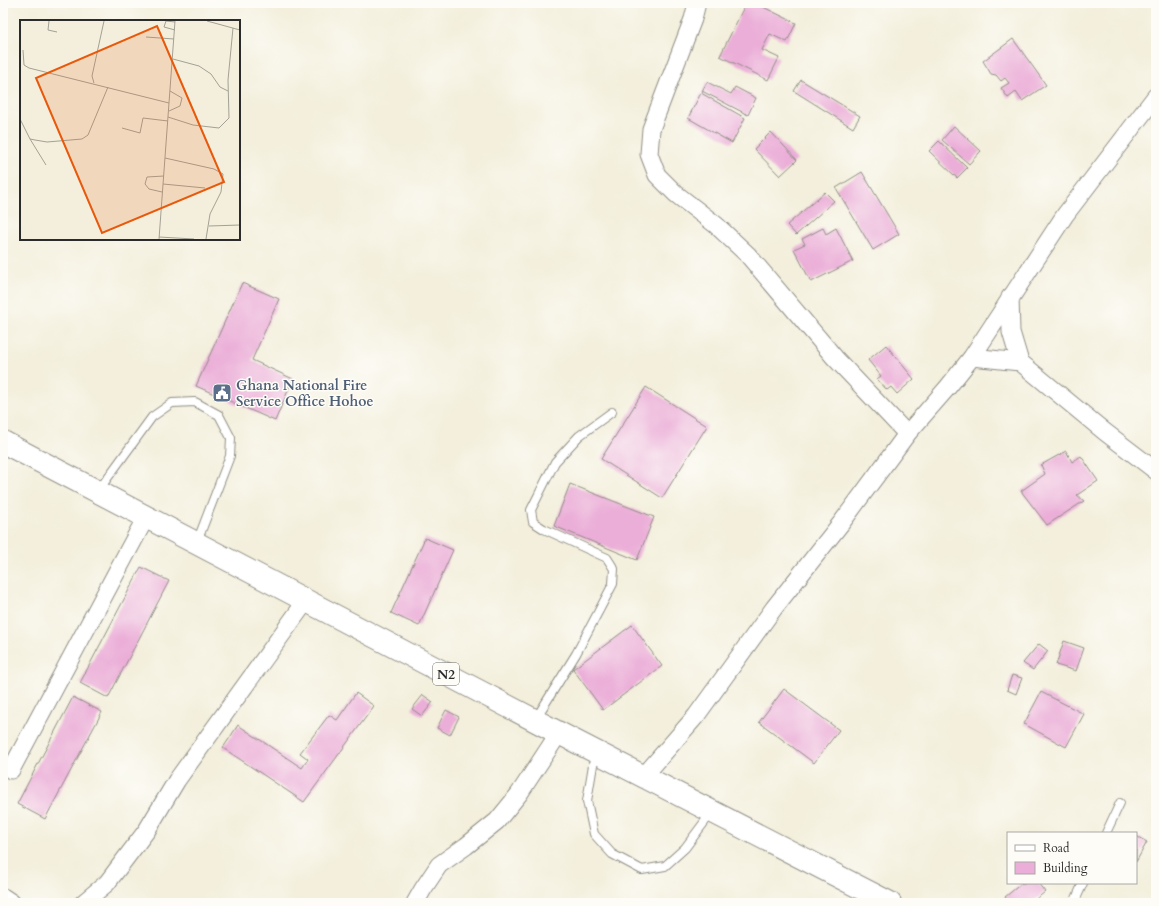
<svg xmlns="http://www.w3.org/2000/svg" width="1159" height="906" font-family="Cardo,serif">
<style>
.building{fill:#ebaed8}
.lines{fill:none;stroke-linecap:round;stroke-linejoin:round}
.lane-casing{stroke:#8f8d84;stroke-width:10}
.street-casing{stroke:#8f8d84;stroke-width:19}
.highway-casing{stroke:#8f8d84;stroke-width:24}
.lane{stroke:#fff;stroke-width:8}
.street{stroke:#fff;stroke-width:17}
.highway{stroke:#fff;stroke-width:22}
.labels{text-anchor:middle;stroke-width:3;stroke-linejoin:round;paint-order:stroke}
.shield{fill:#fdfcf7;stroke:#6a6a68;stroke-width:1}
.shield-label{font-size:13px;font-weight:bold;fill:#2b2b2b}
.service-label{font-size:14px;font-weight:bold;fill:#4e5e75;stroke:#fdfcf7;text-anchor:start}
.inset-road{fill:none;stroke:#a3a195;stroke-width:1}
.view{fill:#e8590c;fill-opacity:0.15;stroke:#e8590c;stroke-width:2}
.inset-edge{fill:none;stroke:#2b2b2b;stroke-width:2}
</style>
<rect width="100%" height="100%" fill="#fdfcf7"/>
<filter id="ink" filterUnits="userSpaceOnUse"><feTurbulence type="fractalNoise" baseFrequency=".025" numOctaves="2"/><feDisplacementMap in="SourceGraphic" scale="8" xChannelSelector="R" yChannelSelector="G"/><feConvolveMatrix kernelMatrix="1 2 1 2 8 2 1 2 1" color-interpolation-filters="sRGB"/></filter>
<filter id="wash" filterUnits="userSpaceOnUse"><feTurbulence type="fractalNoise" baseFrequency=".012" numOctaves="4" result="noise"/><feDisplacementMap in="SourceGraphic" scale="16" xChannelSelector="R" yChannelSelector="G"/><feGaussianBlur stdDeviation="0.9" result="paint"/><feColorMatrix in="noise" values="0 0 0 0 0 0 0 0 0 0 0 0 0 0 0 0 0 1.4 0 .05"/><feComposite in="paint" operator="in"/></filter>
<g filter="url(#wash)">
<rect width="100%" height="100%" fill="#f3efdc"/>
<g id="blocks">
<!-- building -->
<g class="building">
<polygon points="746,3 755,3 796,23 787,42 770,34 762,50 779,58 768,80 720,56"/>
<polygon points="1013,39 1046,85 1022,101 1016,92 1008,98 1001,88 1009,83 1005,78 1001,81 996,75 991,74 983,61"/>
<polygon points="801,80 860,116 853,128 794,91"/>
<polygon points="707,82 731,94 735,87 756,98 748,115 702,91"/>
<polygon points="701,93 745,118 732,143 688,118"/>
<polygon points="954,126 981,151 969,164 942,140"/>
<polygon points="771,132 797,160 780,176 754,149"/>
<polygon points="939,141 967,168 957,178 929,151"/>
<polygon points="862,172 899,234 873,250 836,188"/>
<polygon points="825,192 834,201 796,235 787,225"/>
<polygon points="823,228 826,234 836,228 853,261 811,282 794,249 805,244 802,239"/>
<polygon points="242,283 279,299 252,360 293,379 275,421 196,386"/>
<polygon points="886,345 914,379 897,394 891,387 887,390 877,379 881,376 868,360"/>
<polygon points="646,387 707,426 662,498 601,459"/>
<polygon points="1066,451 1072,462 1081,456 1098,481 1077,495 1084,501 1047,525 1021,491 1045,474 1041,465"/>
<polygon points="570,484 654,517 637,560 554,526"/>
<polygon points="425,538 453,550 419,626 391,613"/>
<polygon points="141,567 169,581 108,698 80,683"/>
<polygon points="632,625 662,666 603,710 573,669"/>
<polygon points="1064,641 1084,648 1076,671 1056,665"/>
<polygon points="1039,644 1048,651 1033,670 1023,663"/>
<polygon points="1012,675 1022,678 1016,694 1007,690"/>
<polygon points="784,689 839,730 814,763 759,722"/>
<polygon points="1041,692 1084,714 1066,747 1024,724"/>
<polygon points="356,693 374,706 304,802 223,748 238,725 302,768 308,759 300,753 329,715 337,720"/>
<polygon points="423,695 433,702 422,716 412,709"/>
<polygon points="73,697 102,712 45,819 17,804"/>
<polygon points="446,710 459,717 450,735 437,728"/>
<polygon points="1136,836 1147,842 1136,862"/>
<polygon points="1022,883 1038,883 1045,892 1031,903 1009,903 1005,897"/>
</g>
</g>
</g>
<g filter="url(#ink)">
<use href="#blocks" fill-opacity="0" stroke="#8f8d84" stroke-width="1"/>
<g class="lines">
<defs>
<g id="lane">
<polyline points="98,491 152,417 172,403 195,402 219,415 231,438 230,456 197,542"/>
<polyline points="535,720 576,654 613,584 614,569 607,558 544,529 533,522 531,510 555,462 579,436 612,412"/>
<polyline points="595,753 587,801 594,834 612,854 642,870 665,866 685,848 712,812"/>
<polyline points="1106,833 1120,803"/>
<polyline points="1074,903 1083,883"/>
</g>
<g id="street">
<polyline points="697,3 693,19 651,129 649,154 657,175 676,194 716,225 748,255 835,358 907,434"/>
<polyline points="1010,297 1011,332 1020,362"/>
<polyline points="972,357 1020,362 1105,432 1156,471"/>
<polyline points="11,770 146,517"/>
<polyline points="643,777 696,716 774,608 842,522 907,434 948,387 972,357 1065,215 1156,96"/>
<polyline points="3,897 12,903"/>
<polyline points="83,903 107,883 147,830 177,780 306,601"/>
<polyline points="415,903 423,889 439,865 466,846 497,821 519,794 559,733"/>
</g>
<polyline id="highway" points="3,442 559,733 890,903"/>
</defs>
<!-- lane casing -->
<use href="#lane" class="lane-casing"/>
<!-- street casing -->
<use href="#street" class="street-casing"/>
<!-- highway casing -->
<use href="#highway" class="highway-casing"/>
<!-- lane -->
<use href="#lane" class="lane"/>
<!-- street -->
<use href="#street" class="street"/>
<!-- highway -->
<use href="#highway" class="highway"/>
</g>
</g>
<!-- icons -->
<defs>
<symbol id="civic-square" viewBox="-11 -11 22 22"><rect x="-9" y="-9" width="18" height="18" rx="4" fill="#5c6f8a" stroke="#fdfcf7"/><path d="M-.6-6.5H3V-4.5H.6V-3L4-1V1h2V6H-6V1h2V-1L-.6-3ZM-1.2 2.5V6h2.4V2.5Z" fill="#fff"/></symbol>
</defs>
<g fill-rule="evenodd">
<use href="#civic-square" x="211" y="382" width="22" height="22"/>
</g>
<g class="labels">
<!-- shield labels -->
<rect class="shield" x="433" y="663" width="26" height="22" rx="3"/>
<g class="shield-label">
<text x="446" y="679">N2</text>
</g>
<!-- service labels -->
<g class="service-label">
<text x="236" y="390">Ghana National Fire<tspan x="236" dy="16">Service Office Hohoe</tspan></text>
</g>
</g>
<!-- overview -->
<g transform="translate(20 20)">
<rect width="220" height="220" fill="#f3efdc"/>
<path class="inset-road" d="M29 1 28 10 37 12M187 1 220 10M155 10 144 7 146 1 155 2M126 17 154 19M3 30 4 45 9 48 149 83M153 39 179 46 191 54 200 67 208 71M74 63 72 56 84 1M149 91 160 86 162 78 150 71M148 97 173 105 199 108 209 98 208 60 213 8M0 99 10 119 15 120 27 122 62 119 68 115 88 67M102 108 120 113 123 98 148 101M10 119 26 145M145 138 194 149 203 154 201 172 190 194 186 219M143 164 185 168M142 172 129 169 125 164 127 157 144 156M189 206 220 205M139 217 174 219M139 219 155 1"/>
<path class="view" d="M137 6 204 162 82 213 16 58Z"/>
<rect width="220" height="220" class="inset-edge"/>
</g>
<!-- margin -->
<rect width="1159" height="906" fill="none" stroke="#fdfcf7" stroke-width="16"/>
<!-- legend -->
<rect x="1007" y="832" width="130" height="52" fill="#fdfcf7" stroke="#a9a8a5"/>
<rect x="1015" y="845" width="20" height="6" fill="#ffffff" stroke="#a9a8a5"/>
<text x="1043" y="852" font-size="12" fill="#2b2b2b">Road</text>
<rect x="1015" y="862" width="20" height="12" fill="#ebaed8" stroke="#a9a8a5"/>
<text x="1043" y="872" font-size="12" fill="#2b2b2b">Building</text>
</svg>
